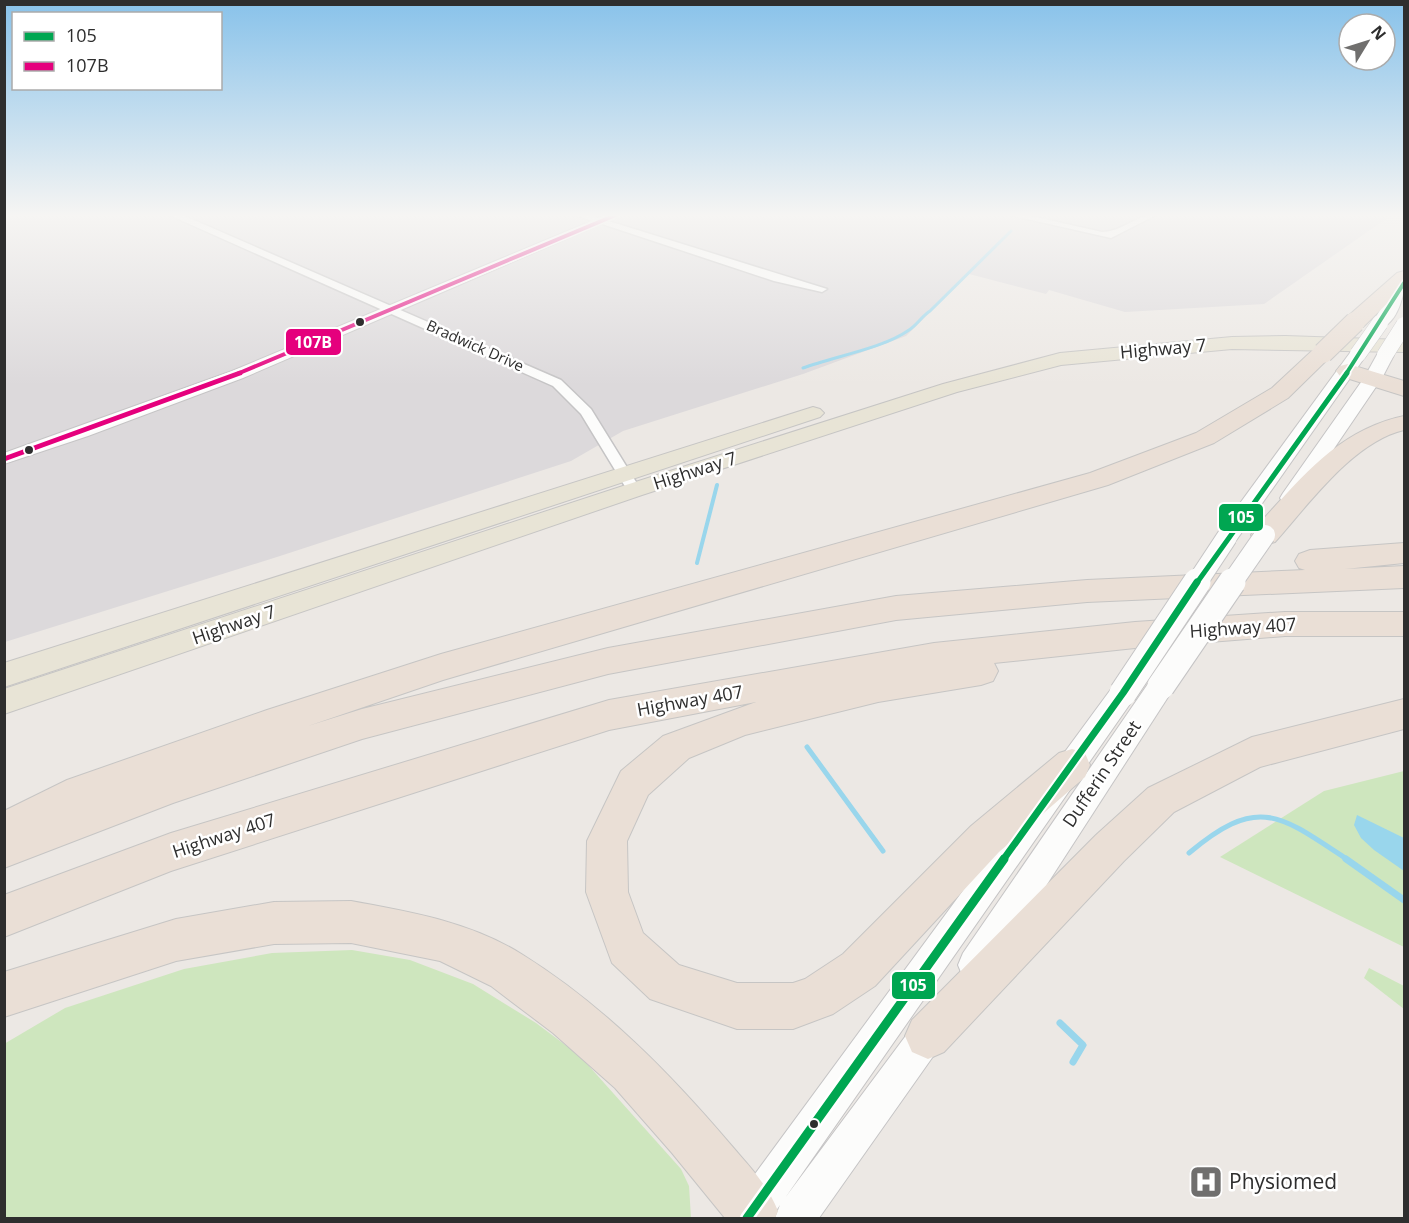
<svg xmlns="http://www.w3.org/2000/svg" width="1409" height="1223" font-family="'Open Sans',sans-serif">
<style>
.industrial{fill:#dcd9db}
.green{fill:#cee6be}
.water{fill:#99d6ec}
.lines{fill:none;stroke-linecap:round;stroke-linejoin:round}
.stream-far3{stroke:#99d6ec;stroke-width:3}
.stream-far2{stroke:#99d6ec;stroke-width:4}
.stream-far1{stroke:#99d6ec;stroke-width:5}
.stream{stroke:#99d6ec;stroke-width:7}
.minor-casing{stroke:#c5c4c5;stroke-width:3}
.tertiary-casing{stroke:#c5c4c5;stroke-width:2}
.secondary-casing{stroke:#c5c4c5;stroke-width:2}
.primary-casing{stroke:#c6c5c4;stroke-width:2}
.motorway-casing{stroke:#c6c5c4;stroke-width:2}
.minor{fill:#fcfcfb;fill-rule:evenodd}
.tertiary{fill:#fcfcfb;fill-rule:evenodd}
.secondary{fill:#fcfcfb;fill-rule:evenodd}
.primary{fill:#e8e4d6;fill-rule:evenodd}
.motorway{fill:#eadfd6;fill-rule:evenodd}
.secondary-bridge-far2-casing{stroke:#c5c4c5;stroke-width:17;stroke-linecap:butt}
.secondary-bridge-far1-casing{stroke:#c5c4c5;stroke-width:22;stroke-linecap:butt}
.secondary-bridge-casing{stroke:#c5c4c5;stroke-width:29;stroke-linecap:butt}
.motorway-bridge-casing{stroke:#c6c5c4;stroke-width:22;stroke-linecap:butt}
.secondary-bridge-far2{stroke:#fcfcfb;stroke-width:16}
.secondary-bridge-far1{stroke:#fcfcfb;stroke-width:20}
.secondary-bridge{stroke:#fcfcfb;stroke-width:27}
.motorway-bridge{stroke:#eadfd6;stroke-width:20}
.bus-1-far3-casing{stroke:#fff;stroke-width:7}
.bus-1-far2-casing{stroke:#fff;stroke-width:9}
.bus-1-far1-casing{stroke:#fff;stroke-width:11}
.bus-1-casing{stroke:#fff;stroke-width:14}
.bus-2-far1-casing{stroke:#fff;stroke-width:7}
.bus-2-casing{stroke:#fff;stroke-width:9}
.bus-1-far3{stroke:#00a651;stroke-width:4}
.bus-1-far2{stroke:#00a651;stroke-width:5}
.bus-1-far1{stroke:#00a651;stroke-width:7}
.bus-1{stroke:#00a651;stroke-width:9}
.bus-2-far1{stroke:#e5007d;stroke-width:4}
.bus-2{stroke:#e5007d;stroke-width:5}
.bus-dot{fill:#2e2e2e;stroke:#fff;stroke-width:2}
.labels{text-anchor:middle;stroke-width:5;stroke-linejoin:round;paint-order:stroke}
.far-street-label{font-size:15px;fill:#2e2e2e;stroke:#fff}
.street-label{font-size:18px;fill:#2e2e2e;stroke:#fff}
.near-poi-label{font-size:21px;fill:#2e2e2e;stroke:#fff;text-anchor:start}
.line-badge{stroke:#fff;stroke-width:2}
.badge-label{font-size:16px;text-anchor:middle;font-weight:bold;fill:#fff}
</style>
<rect width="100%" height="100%" fill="#ece8e4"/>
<!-- industrial -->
<polygon class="industrial" points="5,214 1393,214 1264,304 1125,312 1049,290 1046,294 969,274 906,336 803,374 623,431 571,461 280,556 5,642"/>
<!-- green -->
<g class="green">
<polygon points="1404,771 1404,947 1220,857 1324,791"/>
<polygon points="352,950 410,960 473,984 536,1023 580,1056 681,1169 689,1186 691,1218 5,1218 4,1044 65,1008 184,969 272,953"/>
<polygon points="1369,968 1404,986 1404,1009 1364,978"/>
</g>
<!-- water -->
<polygon class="water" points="1357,815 1404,838 1404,871 1374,850 1361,838 1354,825"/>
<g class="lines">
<!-- stream-far3 -->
<path class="stream-far3" d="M803 368C835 356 882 349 909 330 917 325 922 316 930 311L1011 231"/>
<!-- stream-far2 -->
<polyline class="stream-far2" points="697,563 717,485"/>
<!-- stream-far1 -->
<g class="stream-far1">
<polyline points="807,747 883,851"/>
<path d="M1189 853C1258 795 1279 814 1348 860"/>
</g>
<!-- stream -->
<g class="stream">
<polyline points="1346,859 1404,900"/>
<polyline points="1060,1023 1083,1045 1073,1062"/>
</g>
<defs>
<g id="minor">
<polygon points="167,214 180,214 561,380 591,409 641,490 639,493 629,493 581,414 553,386"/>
<polygon points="572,214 586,214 827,289 822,292 774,281"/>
<path d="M1005 214H1022L1102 232C1122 232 1137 214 1158 214L1111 238Z"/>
</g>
<polygon id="tertiary" points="608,214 624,214 243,378 88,436 4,464 4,453 232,371"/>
<g id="secondary">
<path d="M1404 278C1406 293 1397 324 1380 328L1374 326 1372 323 1399 280Z"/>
<polygon points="1358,349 1367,354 1235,542 1227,545 1219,542 1216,537 1219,532 1352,350"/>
<polygon points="1385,350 1394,355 1382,378 1297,503 1283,503 1280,498 1283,493 1364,378 1379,351"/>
<polygon points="1161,675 1170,678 1174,686 1170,694 987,977 975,982 963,977 958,965 963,953 1152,678"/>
<polygon points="1123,682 1132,685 1136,693 1132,701 785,1198 922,1014 934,1008 946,1014 952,1026 946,1038 819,1218 775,1218 780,1205 771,1218 727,1218 733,1204 1114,685"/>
</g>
<g id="primary">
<polygon points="1285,336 1404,340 1404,352 1232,349 1061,365 957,392 642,495 4,714 4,689 626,485 943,384 1060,353 1232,337"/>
<polygon points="813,407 820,409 824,413 820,417 4,687 4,663"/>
</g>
<g id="motorway">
<polygon points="1404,271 1404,287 1363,327 1347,327 1344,322 1347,317 1397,273"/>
<polygon points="1323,346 1331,348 1334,353 1288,398 1214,443 1108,485 443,680 308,726 362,709 608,648 896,596 1087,580 1305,570 1299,568 1295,561 1299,554 1310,550 1404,543 1404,563 1345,569 1404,566 1404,588 1087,602 896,620 608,674 362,739 173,803 4,868 4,811 67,780 267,710 441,654 1090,473 1196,433 1272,388 1315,348"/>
<polygon points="1348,364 1404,381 1404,396 1340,376 1336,371 1340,366"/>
<path d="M1404 416V430C1353 442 1309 504 1275 542L1265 545 1255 542 1251 535 1255 528C1300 480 1337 430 1404 416Z"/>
<polygon points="1285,612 1404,612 1404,636 1285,636 1135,648 994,663 998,671 993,681 981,685 878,702 745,735 689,758 648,795 627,841 628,892 643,933 679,965 737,983 793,983 805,979 843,954 971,826 1059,753 1072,749 1085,753 1090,765 1085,777 999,852 875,986 833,1014 793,1029 737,1029 650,999 612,963 586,892 587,841 621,771 663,736 756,702 609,730 171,871 4,937 4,895 171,833 609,700 934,643 1135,622"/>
<polygon points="1404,699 1404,729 1260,767 1174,812 1124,861 944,1052 928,1059 912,1052 905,1036 912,1020 1096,835 1148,788 1252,737"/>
<path d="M351 901C411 912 471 922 523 955 603 1005 671 1074 731 1145 749 1166 768 1185 778 1211L775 1218H725L672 1153 615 1088 553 1033 491 986 440 961 351 943 274 944 176 961 4 1017V972L176 919 274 902Z"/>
</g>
</defs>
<!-- minor casing -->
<use href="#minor" class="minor-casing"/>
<!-- tertiary casing -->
<use href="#tertiary" class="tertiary-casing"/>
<!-- secondary casing -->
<use href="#secondary" class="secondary-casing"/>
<!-- primary casing -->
<use href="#primary" class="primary-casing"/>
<!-- motorway casing -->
<use href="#motorway" class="motorway-casing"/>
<!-- minor -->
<use href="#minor" class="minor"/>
<!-- tertiary -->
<use href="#tertiary" class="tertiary"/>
<!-- secondary -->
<use href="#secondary" class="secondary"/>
<!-- primary -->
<use href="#primary" class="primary"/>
<!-- motorway -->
<use href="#motorway" class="motorway"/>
<defs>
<g id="secondary-bridge-far2">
<polyline points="1358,354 1380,323"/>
<polyline points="1385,355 1404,325"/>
</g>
<g id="secondary-bridge-far1">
<polyline points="1196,584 1227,537"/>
<polyline points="1231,584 1265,535"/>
</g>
<g id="secondary-bridge">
<polyline points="1161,686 1232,582"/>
<polyline points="1123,693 1197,582"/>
</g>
<polyline id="motorway-bridge" points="1323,353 1355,322"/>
</defs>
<!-- secondary-bridge-far2 casing -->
<use href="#secondary-bridge-far2" class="secondary-bridge-far2-casing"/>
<!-- secondary-bridge-far1 casing -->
<use href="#secondary-bridge-far1" class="secondary-bridge-far1-casing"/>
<!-- secondary-bridge casing -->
<use href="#secondary-bridge" class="secondary-bridge-casing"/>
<!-- motorway-bridge casing -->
<use href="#motorway-bridge" class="motorway-bridge-casing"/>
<!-- secondary-bridge-far2 -->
<use href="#secondary-bridge-far2" class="secondary-bridge-far2"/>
<!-- secondary-bridge-far1 -->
<use href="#secondary-bridge-far1" class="secondary-bridge-far1"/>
<!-- secondary-bridge -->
<use href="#secondary-bridge" class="secondary-bridge"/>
<!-- motorway-bridge -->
<use href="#motorway-bridge" class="motorway-bridge"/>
<defs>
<polyline id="bus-1-far3" points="1346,374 1404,283"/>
<polyline id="bus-1-far2" points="1196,584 1347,373"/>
<polyline id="bus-1-far1" points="1003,860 1123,693 1197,582"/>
<polyline id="bus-1" points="747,1218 1004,859"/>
<polyline id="bus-2-far1" points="237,374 618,214"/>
<polyline id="bus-2" points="4,459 240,373"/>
</defs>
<!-- bus-1-far3 casing -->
<use href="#bus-1-far3" class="bus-1-far3-casing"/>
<!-- bus-1-far2 casing -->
<use href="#bus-1-far2" class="bus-1-far2-casing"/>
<!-- bus-1-far1 casing -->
<use href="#bus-1-far1" class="bus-1-far1-casing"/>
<!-- bus-1 casing -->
<use href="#bus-1" class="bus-1-casing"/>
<!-- bus-2-far1 casing -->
<use href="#bus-2-far1" class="bus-2-far1-casing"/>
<!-- bus-2 casing -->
<use href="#bus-2" class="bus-2-casing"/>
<!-- bus-1-far3 -->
<use href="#bus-1-far3" class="bus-1-far3"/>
<!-- bus-1-far2 -->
<use href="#bus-1-far2" class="bus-1-far2"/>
<!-- bus-1-far1 -->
<use href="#bus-1-far1" class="bus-1-far1"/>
<!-- bus-1 -->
<use href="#bus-1" class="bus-1"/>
<!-- bus-2-far1 -->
<use href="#bus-2-far1" class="bus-2-far1"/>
<!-- bus-2 -->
<use href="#bus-2" class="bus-2"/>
</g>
<!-- sky -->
<linearGradient id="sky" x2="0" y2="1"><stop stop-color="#88c2ea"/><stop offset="0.56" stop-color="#f6f5f3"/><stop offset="1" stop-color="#f6f5f3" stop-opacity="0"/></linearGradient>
<rect width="1409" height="385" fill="url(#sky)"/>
<!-- icons -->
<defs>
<symbol id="hospital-square" viewBox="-11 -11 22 22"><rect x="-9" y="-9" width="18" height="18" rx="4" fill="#706f6e" stroke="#fff"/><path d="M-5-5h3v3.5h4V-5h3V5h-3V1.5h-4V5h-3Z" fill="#fff"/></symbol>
</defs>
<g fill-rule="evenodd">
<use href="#hospital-square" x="1187" y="1163" width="38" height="38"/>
</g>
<!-- markers -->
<g class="bus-dot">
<circle cx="360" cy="322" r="5"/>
<circle cx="29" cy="450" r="5"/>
<circle cx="814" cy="1124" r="5"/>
</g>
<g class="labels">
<!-- far-street labels -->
<g class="far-street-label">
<text transform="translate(475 346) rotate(24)" y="5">Bradwick Drive</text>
</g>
<!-- street labels -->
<g class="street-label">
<text transform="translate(1163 349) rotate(-5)" y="6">Highway 7</text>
<text transform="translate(695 471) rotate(-18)" y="6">Highway 7</text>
<text transform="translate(234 625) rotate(-19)" y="6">Highway 7</text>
<text transform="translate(1243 628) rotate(-4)" y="6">Highway 407</text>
<text transform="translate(690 701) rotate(-10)" y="6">Highway 407</text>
<text transform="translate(1102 774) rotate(-56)" y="6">Dufferin Street</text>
<text transform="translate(224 836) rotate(-18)" y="6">Highway 407</text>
</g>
<!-- near-poi labels -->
<g class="near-poi-label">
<text x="1229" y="1189">Physiomed</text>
</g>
</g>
<g class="line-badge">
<rect x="285" y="328" width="57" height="28" rx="6" fill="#e5007d"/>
<rect x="1218" y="503" width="46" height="29" rx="6" fill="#00a651"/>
<rect x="891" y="971" width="45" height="29" rx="6" fill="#00a651"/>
</g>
<g class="badge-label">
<text x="313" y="348">107B</text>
<text x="1241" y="523">105</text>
<text x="913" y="991">105</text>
</g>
<!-- border -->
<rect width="1409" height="1223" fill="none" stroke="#2e2e2e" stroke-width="12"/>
<!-- legend -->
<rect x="12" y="12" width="210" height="78" fill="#ffffff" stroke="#ababab" stroke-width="1.5"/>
<rect x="24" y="32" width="30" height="9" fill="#00a651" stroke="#ababab" stroke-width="1.5"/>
<text x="66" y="42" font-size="18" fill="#2e2e2e">105</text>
<rect x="24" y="62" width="30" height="9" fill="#e5007d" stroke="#ababab" stroke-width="1.5"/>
<text x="66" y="72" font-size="18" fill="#2e2e2e">107B</text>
<!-- north arrow -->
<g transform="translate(1367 42) rotate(52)"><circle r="28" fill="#ffffff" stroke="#ababab" stroke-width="1.5"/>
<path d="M0-4.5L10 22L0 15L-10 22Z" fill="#706f6e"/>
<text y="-9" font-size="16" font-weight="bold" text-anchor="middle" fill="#2e2e2e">N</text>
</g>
</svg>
